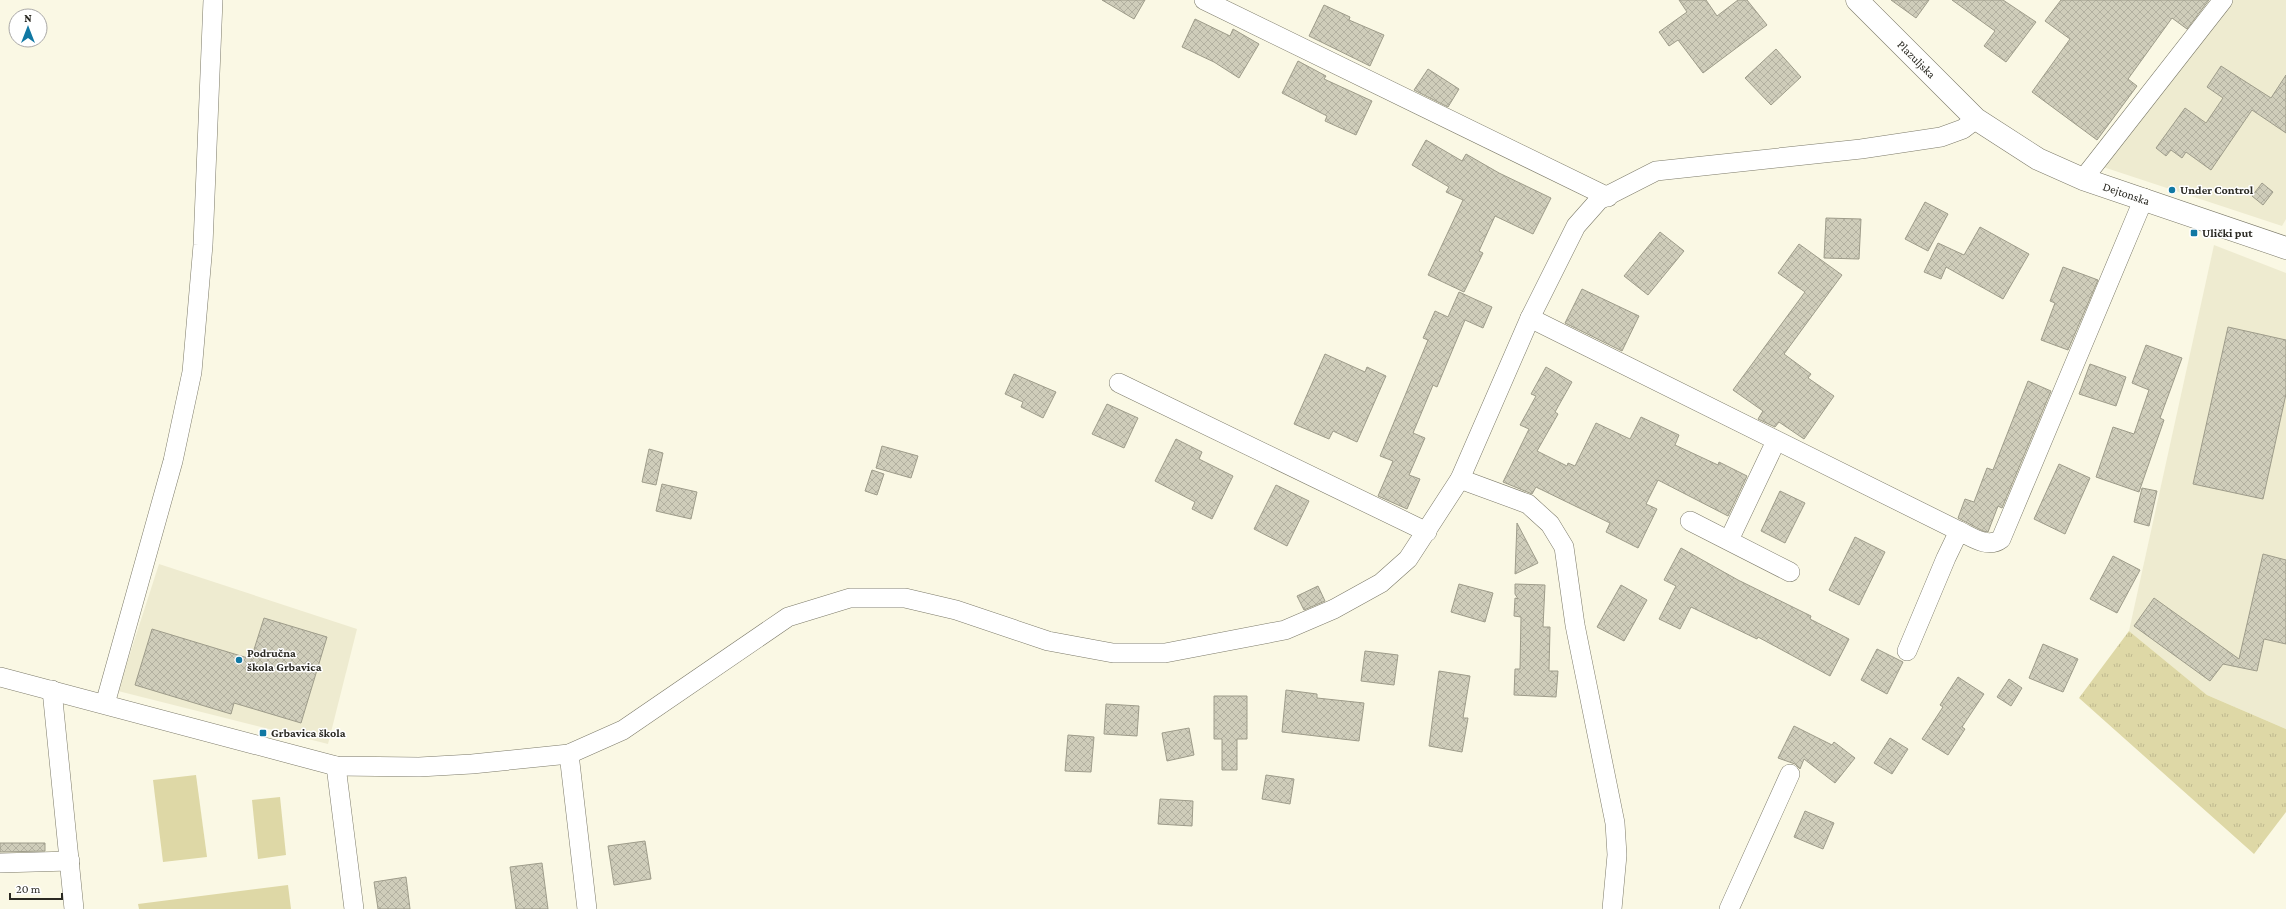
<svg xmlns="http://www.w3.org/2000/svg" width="2286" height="909" font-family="'Crimson Pro',serif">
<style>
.built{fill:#eeebd0}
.grass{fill:url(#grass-tufts)}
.garden{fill:#ded8a6}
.building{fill:url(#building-cross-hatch);stroke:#9e9c8a}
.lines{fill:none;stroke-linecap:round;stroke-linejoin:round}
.minor-casing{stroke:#7c7a69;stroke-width:20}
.major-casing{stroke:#7c7a69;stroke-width:23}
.minor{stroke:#fff;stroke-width:19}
.major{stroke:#fff;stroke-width:22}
.poi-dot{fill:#1078a3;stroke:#fff;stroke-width:1.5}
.labels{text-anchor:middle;stroke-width:3;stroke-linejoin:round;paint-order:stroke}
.street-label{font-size:12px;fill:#2a2922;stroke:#fff}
.poi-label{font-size:12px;font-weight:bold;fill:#2a2922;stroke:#fff;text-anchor:start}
</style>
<defs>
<pattern id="grass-tufts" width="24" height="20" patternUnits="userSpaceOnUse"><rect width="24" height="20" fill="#ded8a6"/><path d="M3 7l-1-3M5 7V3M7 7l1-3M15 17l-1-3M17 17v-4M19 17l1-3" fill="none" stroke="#bfb98f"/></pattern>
<pattern id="building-cross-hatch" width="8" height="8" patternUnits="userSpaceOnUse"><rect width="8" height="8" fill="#cfcdba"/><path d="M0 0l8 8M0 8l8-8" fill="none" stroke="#b2b0a0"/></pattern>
</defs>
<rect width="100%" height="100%" fill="#faf8e4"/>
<!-- built -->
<g class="built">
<polygon points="2229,0 2286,0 2286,219 2282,226 2088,162"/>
<polygon points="2214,245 2286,273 2286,729 2207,695 2129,631"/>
<polygon points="159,564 357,629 328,744 118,691"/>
</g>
<!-- grass -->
<polygon class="grass" points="2129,631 2207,695 2286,729 2286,812 2254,854 2079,698"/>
<!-- garden -->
<g class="garden">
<polygon points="196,775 207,857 163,862 153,780"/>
<polygon points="280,797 286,855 258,859 252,800"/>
<polygon points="288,885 291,909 139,909 138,904"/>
</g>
<!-- building -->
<g class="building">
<polygon points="1102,0 1145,0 1134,19"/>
<polygon points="1679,0 1706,0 1717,16 1738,0 1747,0 1767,25 1703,73 1678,40 1669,46 1659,32 1687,12"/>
<polygon points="1891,0 1929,0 1916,18"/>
<polygon points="1952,0 2003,0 2036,22 2006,62 1984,46 1995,31"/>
<polygon points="2061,0 2209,0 2187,29 2172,18 2128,79 2137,86 2097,140 2032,92 2070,39 2045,21"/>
<polygon points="1324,5 1350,17 1349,20 1384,35 1370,66 1309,36"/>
<polygon points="1195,19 1230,36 1233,29 1259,44 1239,78 1214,62 1182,47"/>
<polygon points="1776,49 1801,77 1771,105 1745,78"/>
<polygon points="1298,61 1326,76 1324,79 1372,101 1356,135 1325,121 1327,116 1282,93"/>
<polygon points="2221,66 2271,98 2286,75 2286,133 2252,110 2211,170 2186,152 2182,158 2171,150 2166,156 2156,148 2185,108 2206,123 2223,98 2207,87"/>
<polygon points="1428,69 1459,89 1448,107 1414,90"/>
<polygon points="1426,140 1462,161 1466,154 1499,173 1551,198 1533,234 1495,216 1479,251 1483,253 1464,292 1428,275 1463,200 1446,192 1449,187 1412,165"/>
<polygon points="2262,183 2273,192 2263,205 2252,196"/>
<polygon points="1925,202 1948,214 1928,251 1905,239"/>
<polygon points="1826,218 1861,219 1859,259 1824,258"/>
<polygon points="1980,227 2029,254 2003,299 1946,267 1941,279 1924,272 1938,243 1964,255"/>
<polygon points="1660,232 1684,251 1648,295 1624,276"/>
<polygon points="1799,244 1842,275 1784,354 1811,374 1808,378 1834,396 1804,439 1779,422 1775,427 1758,419 1763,411 1733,390 1805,292 1778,273"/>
<polygon points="2063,267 2098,280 2068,350 2041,340 2055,303 2050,301"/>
<polygon points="1582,289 1639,316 1622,351 1565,323"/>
<polygon points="1459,292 1492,307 1483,328 1465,320 1437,387 1433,385 1413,433 1425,438 1409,475 1420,479 1407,509 1378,496 1393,461 1380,456 1428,340 1423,338 1435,311 1448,317"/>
<polygon points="2228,327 2286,340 2286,394 2263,499 2193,484"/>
<polygon points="2146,345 2182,358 2160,418 2164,420 2139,492 2096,477 2113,427 2134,434 2149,390 2132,383"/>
<polygon points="1325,354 1365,372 1367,367 1386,376 1357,442 1333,431 1329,439 1294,424"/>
<polygon points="2090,364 2126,377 2116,406 2079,394"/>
<polygon points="1546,367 1572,382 1555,412 1558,414 1537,451 1567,466 1568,463 1575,466 1596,423 1630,439 1641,417 1679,435 1675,445 1718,465 1719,462 1747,476 1728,516 1658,480 1646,504 1657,509 1638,548 1606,532 1610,523 1536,487 1532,494 1503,482 1529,429 1520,425 1536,396 1531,394"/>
<polygon points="1014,374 1056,392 1043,418 1021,407 1023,402 1005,394"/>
<polygon points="2028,381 2051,391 2002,508 1998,506 1988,532 1983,531 1958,518 1965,499 1974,502 1987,468 1993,470"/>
<polygon points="1107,404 1138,418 1124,448 1092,434"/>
<polygon points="1176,439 1202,452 1199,459 1233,476 1212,519 1192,509 1195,502 1155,481"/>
<polygon points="882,446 918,456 911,478 876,468"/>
<polygon points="649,449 663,453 656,485 642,482"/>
<polygon points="2059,464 2090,478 2065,534 2034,519"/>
<polygon points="872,470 884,474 877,495 865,491"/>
<polygon points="662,484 697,492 691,519 656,511"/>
<polygon points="1276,485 1309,501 1287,546 1254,529"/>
<polygon points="2142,488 2157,491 2149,526 2134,522"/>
<polygon points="1780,491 1805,503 1785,543 1761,531"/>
<polygon points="1517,523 1538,563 1515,574"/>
<polygon points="1855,537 1885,552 1859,605 1829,590"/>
<polygon points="1681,548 1738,580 1811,616 1810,619 1849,639 1830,676 1758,637 1757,639 1691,607 1680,629 1659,619 1676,586 1664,580"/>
<polygon points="2263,554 2286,560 2286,644 2264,639 2257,671 2223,664 2210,681 2134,626 2154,598 2239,659"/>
<polygon points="2113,556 2140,570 2117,613 2090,599"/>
<polygon points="1459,584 1493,593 1485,622 1451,612"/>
<polygon points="1515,584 1545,585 1543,627 1550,627 1549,671 1558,671 1556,697 1514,695 1515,669 1520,669 1521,617 1514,616 1515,598 1518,599 1515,594"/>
<polygon points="1621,585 1647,600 1624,641 1597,627"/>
<polygon points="1318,586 1325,601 1304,610 1297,596"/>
<polygon points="264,618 327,637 301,723 234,703 231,714 135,685 152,629 251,659"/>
<polygon points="2043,644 2078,659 2063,692 2029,678"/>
<polygon points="1877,649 1903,662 1887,694 1861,680"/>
<polygon points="1365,651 1398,655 1394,685 1361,681"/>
<polygon points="1439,671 1470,676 1463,718 1468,718 1462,752 1429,746"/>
<polygon points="1958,677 1984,694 1962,727 1965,729 1948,755 1922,739 1943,707 1940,705"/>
<polygon points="2009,679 2022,688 2011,706 1997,697"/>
<polygon points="1286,690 1317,694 1317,698 1364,703 1359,741 1282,732"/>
<polygon points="1214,696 1247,696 1247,739 1237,739 1237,770 1222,770 1222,739 1214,739"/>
<polygon points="1106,704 1139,706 1137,736 1104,734"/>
<polygon points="1794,726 1832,745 1834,742 1855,758 1835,783 1804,759 1800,769 1795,764 1778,758"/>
<polygon points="1189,728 1194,755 1167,761 1162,733"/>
<polygon points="1068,735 1094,737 1091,772 1065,771"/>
<polygon points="1890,738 1908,749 1892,774 1874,763"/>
<polygon points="1266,775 1294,779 1290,804 1262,799"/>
<polygon points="1160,799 1193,801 1192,826 1158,824"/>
<polygon points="1805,811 1834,823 1823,849 1794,837"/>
<polygon points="645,841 651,879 614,885 608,846"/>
<polygon points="0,843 45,843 45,851 0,852"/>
<polygon points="542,863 548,909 516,909 510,867"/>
<polygon points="406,877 410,909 378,909 374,882"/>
</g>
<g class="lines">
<defs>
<g id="minor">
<polyline points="1204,0 1608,197"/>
<polyline points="2083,179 2223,0"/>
<polyline points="1530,318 1959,531"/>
<polyline points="1119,383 1427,532"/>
<polyline points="1460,479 1528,504 1550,524 1564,547 1575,625 1615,823 1617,855 1612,909"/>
<polyline points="1690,521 1790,572"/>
<polyline points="1729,540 1776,441"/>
<path d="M1907 651 1946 558 1959 531C1972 537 1988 549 2001 539L2144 198"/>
<polyline points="0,677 336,766 419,767 472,764 569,754 623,730 788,617 850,598 905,598 956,610 1048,641 1113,653 1165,653 1285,630 1334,609 1381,583 1408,559 1460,479 1530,318 1576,226 1599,200 1656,171 1861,149 1941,137 1963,129 1976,119"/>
<polyline points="52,690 74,909"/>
<polyline points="105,704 173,461 192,372 203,245 213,0"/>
<polyline points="569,754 587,909"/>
<polyline points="336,766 354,909"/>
<polyline points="0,863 70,861"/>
<polyline points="1729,909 1790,774"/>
</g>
<g id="major">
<path id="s1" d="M1857 0 1976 119 2038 159 2083 179 2286 248"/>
</g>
</defs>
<!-- minor casing -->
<use href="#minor" class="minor-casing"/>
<!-- major casing -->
<use href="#major" class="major-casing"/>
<!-- minor -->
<use href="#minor" class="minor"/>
<!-- major -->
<use href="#major" class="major"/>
</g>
<!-- markers -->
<g class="poi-dot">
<circle cx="2172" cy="190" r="4"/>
<rect x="2190" y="229" width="8" height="8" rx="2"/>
<circle cx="239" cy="660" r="4"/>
<rect x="259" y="729" width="8" height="8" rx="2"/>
</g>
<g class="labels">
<!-- street labels -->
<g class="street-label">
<text dy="4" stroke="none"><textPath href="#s1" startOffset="84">Plazuljska</textPath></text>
<text dy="4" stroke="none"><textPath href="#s1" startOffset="337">Dejtonska</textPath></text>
</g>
<!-- poi labels -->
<g class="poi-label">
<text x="2180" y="194">Under Control</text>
<text x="2202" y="237">Ulički put</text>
<text x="247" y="657">Područna<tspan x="247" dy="14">škola Grbavica</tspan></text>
<text x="271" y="737">Grbavica škola</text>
</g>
</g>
<!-- north arrow -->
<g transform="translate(28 28)"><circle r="19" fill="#ffffff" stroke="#aaa9a7"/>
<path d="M0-3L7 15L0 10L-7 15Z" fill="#1078a3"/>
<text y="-6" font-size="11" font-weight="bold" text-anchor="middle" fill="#2a2922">N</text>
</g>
<!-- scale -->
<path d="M10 893v6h52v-6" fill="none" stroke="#2a2922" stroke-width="2"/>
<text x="16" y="893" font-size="12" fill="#2a2922" stroke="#ffffff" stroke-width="3" paint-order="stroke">20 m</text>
</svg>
